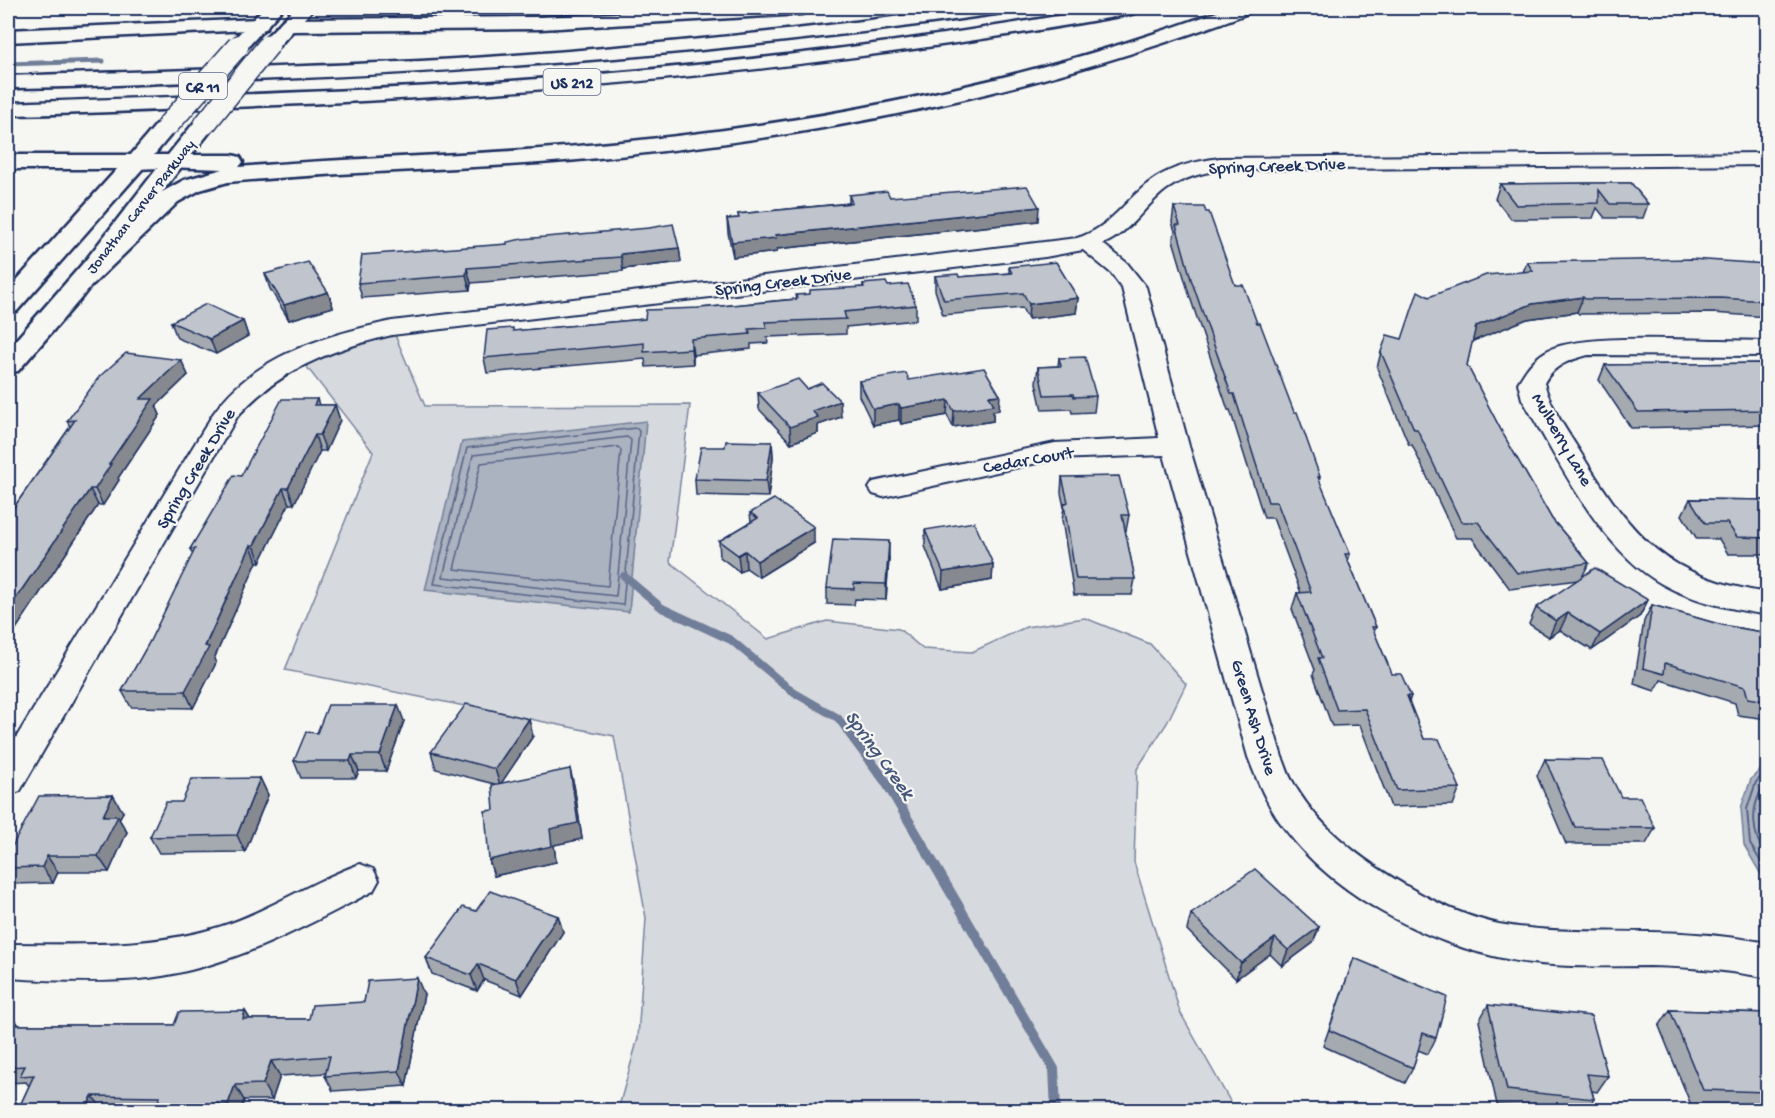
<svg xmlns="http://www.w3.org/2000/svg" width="1775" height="1118" font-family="'Gochi Hand',sans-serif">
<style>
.green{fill:#d6d9dd;stroke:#78849e;stroke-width:1.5}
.water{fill:#abb2c0;stroke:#717e99;stroke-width:1.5}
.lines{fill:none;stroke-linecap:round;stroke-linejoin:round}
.shore-far1{stroke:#556385;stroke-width:1.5}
.shore{stroke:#556385;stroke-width:2}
.stream-far2{stroke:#717e99;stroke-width:5}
.stream-far1{stroke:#717e99;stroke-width:8}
.stream{stroke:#717e99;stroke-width:10}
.street-casing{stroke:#1b2f5e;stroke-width:4}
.secondary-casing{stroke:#1b2f5e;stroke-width:5}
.primary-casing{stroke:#1b2f5e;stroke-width:5}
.highway-casing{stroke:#1b2f5e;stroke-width:5}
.street{fill:#f6f6f2;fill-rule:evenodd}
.secondary{fill:#f6f6f2;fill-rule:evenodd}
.primary{fill:#f6f6f2;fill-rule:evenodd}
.highway{fill:#f6f6f2;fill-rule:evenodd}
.primary-bridge-casing{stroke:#1b2f5e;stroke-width:24;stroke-linecap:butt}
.primary-bridge{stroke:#f6f6f2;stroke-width:21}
.wall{fill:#a5a9b0;stroke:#1b2f5e;stroke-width:1.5}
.shaded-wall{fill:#868990;stroke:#1b2f5e;stroke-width:1.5}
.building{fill:#c0c4cd;stroke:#1b2f5e;stroke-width:1.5}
.labels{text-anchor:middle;stroke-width:4.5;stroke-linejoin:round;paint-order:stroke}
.far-street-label{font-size:15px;fill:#1b2f5e;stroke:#f6f6f2}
.shield{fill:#f6f6f2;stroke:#5d6b8a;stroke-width:1.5}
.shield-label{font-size:16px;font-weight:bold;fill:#1b2f5e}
.street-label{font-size:18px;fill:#1b2f5e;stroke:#f6f6f2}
.water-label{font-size:20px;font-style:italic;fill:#46567b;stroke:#f6f6f2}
</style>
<rect width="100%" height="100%" fill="#f6f6f2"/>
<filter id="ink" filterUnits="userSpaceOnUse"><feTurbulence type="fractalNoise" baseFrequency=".0167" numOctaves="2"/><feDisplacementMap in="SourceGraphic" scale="12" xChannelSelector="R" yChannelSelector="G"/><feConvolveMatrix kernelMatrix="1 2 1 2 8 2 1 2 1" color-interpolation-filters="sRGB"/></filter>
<g filter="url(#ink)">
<!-- green -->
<polygon class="green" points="392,328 425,406 690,405 670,562 768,639 827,621 899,629 923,649 972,652 1026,627 1085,618 1150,644 1186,684 1167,723 1137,769 1134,862 1180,1012 1235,1110 618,1110 638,1038 646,918 614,736 285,670 373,452 299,357"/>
<!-- water -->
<g class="water">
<polygon points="646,421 629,612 425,590 462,442"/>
<polygon points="1767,763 1767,885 1744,845 1741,808 1751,779"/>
</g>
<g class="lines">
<!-- shore-far1 -->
<g class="shore-far1">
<polygon points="636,428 639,431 623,605 434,584 467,448"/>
<polygon points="627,437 631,440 616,596 443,577 473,455"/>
<polygon points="618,447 621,450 608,586 454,569 481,463"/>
</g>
<!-- shore -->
<g class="shore">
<polyline points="1768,771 1756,782 1747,809 1750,844 1768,873"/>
<path d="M1768 781C1748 805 1751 835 1768 859"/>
</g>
<!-- stream-far2 -->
<polyline class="stream-far2" points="8,64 103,61"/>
<!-- stream-far1 -->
<polyline class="stream-far1" points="624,576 662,608 731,640 793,692 838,718 849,733"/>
<!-- stream -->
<polyline class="stream" points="848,731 886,782 1054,1069 1056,1110"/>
<defs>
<g id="street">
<path d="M1768 153V165L1220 170C1201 173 1183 178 1167 189 1144 206 1130 233 1103 244L1127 263 1146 287 1189 446 1282 757C1286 765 1288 775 1293 782 1312 818 1346 847 1379 869 1416 893 1456 915 1499 924 1549 933 1599 931 1649 932 1689 932 1728 936 1768 943V978C1728 970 1690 967 1650 966 1611 966 1571 968 1532 963 1445 953 1338 901 1285 829 1268 807 1258 783 1248 757L1164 455 1055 459 883 497 873 494 869 488 873 482 1055 443 1159 438 1122 288 1111 273 1083 250 1045 257 392 335C332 349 278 370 237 417L20 791 8 795V751L213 414C254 355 326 335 392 321L1077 238C1111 228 1126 198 1154 179 1173 166 1197 161 1220 158Z"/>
<path d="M1719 340 1768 341V356L1588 355C1569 360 1554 365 1544 383 1551 409 1568 432 1582 455 1634 539 1666 577 1768 593V615C1732 609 1694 602 1662 584 1599 549 1558 459 1522 399L1518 383C1526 370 1532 360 1545 352 1575 333 1680 340 1719 340Z"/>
<path d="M360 864 373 869 379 880 373 891C303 928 229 968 149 978 103 983 54 981 8 978V944C84 944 158 949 231 923 275 907 315 880 360 864Z"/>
</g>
<g id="secondary">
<polygon points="136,155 144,157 147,162 144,167 17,311 8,313 8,290 128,157"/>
<polygon points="174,155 182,157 185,162 82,297 18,371 8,373 8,349 85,261 166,157"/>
</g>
<g id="primary">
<polygon points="264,8 283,8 245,50 231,50 228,46 231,42"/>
<polygon points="295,8 314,8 276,49 262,49 259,45 262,41"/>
<polygon points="205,118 213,119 216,124 182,167 136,169 128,167 125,162 160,120 168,119 176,120 179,125 154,155 168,155 197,119"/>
</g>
<g id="highway">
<polygon points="713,8 810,8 808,12 801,14 541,29 289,31 282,29 280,25 282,21 289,19 541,17"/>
<path d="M961 8H1005L1003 12 996 14C729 53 461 74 192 82 130 84 69 88 8 88V76C146 71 283 68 421 61 602 51 782 33 961 8Z"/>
<path d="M1103 8H1140L1138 12 1131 14C832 69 532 96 229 107 155 110 81 114 8 115V103C166 97 325 93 483 83 691 69 899 45 1103 8Z"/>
<path d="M1228 8H1253L1251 12C1031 95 811 139 578 160 461 170 344 171 228 182L200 190 178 202 83 294 74 297 65 294 61 289 162 192 184 180 223 169 166 167 163 162 166 157 174 155H232L240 157 243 162 239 167C352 157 465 156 578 146 800 127 1019 85 1228 8Z"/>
<polygon points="259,19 266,21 268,25 266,29 8,42 8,30"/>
<polygon points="8,155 136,155 144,157 147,162 144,167 136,169 8,169"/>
</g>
</defs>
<!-- street casing -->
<use href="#street" class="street-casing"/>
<!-- secondary casing -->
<use href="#secondary" class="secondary-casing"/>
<!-- primary casing -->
<use href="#primary" class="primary-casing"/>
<!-- highway casing -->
<use href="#highway" class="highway-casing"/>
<!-- street -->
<use href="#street" class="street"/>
<!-- secondary -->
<use href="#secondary" class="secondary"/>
<!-- primary -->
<use href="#primary" class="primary"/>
<!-- highway -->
<use href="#highway" class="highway"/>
<defs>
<g id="primary-bridge">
<polyline points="205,124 269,45"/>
<polyline points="168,125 238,46"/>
</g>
</defs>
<!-- primary-bridge casing -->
<use href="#primary-bridge" class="primary-bridge-casing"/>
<!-- primary-bridge -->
<use href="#primary-bridge" class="primary-bridge"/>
</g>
<!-- wall -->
<g class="wall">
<polygon points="1631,183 1648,204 1643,218 1605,218 1597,208 1593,218 1511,219 1495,199 1500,184"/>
<polygon points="849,195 890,197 1038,221 777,249 777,252 733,257 728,233 727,219 739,218 738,214 849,203"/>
<polygon points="1174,207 1235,285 1257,323 1320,477 1319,481 1350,554 1348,561 1376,627 1374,632 1392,674 1411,696 1409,702 1424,739 1460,788 1453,805 1391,807 1360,725 1332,726 1313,674 1315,670 1292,609 1297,593 1301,593 1273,518 1264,518 1230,410 1228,410 1189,294 1173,240 1175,231 1172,222"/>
<polygon points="507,244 679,248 681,262 623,269 623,271 471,283 470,290 362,298 358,283"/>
<polygon points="1527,262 1767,264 1767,317 1713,313 1579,314 1577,312 1527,319 1472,341 1467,365 1503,434 1552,519 1589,563 1582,577 1648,600 1640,616 1592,650 1560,630 1549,637 1529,624 1536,608 1578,580 1510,589 1472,538 1456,538 1412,445 1409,445 1377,368 1381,352 1402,339 1429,297 1523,272"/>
<polygon points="1009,267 1078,298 1076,313 1028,319 1022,308 943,315 935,290 935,276 959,277 1009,273"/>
<polygon points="265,274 328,292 333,307 289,320 270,289"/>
<polygon points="863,284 888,286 916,305 916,320 846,327 846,334 767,337 768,343 751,344 751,349 693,355 693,364 646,367 645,359 487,373 484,358 514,331 645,319 700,308 796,299 810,294 863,287"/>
<polygon points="243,321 248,336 216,354 177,338 171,322"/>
<polygon points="1059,358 1096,396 1094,412 1072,413 1071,409 1042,410 1036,383 1038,367 1058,366"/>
<polygon points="181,360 188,375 156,406 160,415 118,478 119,480 103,505 98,505 8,641 8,512 10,513 70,427 67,421"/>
<polygon points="1767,363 1767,425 1631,428 1599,380 1605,365"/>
<polygon points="909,380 999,410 993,411 993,421 953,427 947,415 901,424 899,420 873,425 859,396 859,381"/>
<polygon points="758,393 841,417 818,425 818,433 791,443 759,409"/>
<polygon points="317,399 319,405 335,405 340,420 326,451 320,451 294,504 289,504 260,562 257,562 214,659 216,663 193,708 131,707 122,691 150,641 193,555 190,549 241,476"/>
<polygon points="772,442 773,458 768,497 696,495 695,479 725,447"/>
<polygon points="1062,477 1129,515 1126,531 1125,531 1135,579 1132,595 1074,595 1062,520 1064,507 1061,493"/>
<polygon points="1690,499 1767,500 1767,554 1728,554 1719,539 1697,539 1682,515"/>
<polygon points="750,513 814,543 759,577 746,568 740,572 720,557 719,541 751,522"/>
<polygon points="925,530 993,564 992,580 942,589 925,546"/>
<polygon points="889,558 886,600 855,599 854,605 827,604 827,588"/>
<polygon points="1652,605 1722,625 1767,633 1767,719 1738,715 1735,703 1661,680 1655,691 1634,684 1644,621"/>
<polygon points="404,721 386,771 359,771 356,778 301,778 294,761 317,733"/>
<polygon points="533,736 501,783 574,785 582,839 554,845 556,862 494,876 489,860 494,810 495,784 436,769 431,752"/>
<polygon points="1545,759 1655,828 1646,844 1566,844 1537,776"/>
<polygon points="260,778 268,795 245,852 159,853 150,837 182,802"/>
<polygon points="123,812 119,819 127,832 109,872 58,872 53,883 11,884 8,879 8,854"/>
<polygon points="476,911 558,916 563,932 522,995 484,980 477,991 432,974 426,958"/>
<polygon points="1191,914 1319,927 1313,943 1282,966 1270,954 1236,979 1187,930"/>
<polygon points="1354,958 1436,1038 1428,1054 1418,1050 1413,1068 1405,1083 1323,1046"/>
<polygon points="424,994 406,1086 333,1091 325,1076 326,1073 280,1076 272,1100 244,1100 241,1110 18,1110 29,1086 26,1082 8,1083 8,1022 16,1021 19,1025 174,1025 245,1011 250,1019 309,1019 364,1002"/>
<polygon points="1488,1005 1608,1076 1597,1092 1592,1091 1594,1099 1586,1110 1547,1110 1497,1105 1479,1021"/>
<polygon points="1670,1010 1767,1013 1767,1108 1691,1105 1659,1026"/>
</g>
<!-- shaded-wall -->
<g class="shaded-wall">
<polygon points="1039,207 1038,221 777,249 777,252 733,257 732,242 775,235"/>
<polygon points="679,248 681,262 623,269 623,271 621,254"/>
<polygon points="467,268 471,283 470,290 466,275"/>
<polygon points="328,292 333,307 289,320 284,305"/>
<polygon points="1583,297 1577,312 1527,319 1471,342 1476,326 1532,304"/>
<polygon points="1078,298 1076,313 1028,319 1029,304"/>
<polygon points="243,321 248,336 216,354 210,339"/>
<polygon points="691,339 693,355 693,364 691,349"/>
<polygon points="181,360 188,375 156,406 160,415 118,478 119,480 103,505 95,489 109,464 140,399"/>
<polygon points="1000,395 999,410 993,411 993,421 953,427 954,411 989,396"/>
<polygon points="948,400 947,415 901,424 901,408"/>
<polygon points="840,401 841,417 818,425 818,433 791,443 790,427 812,411"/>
<polygon points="899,404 899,420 873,425 873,409"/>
<polygon points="335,405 340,420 326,451 320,435"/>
<polygon points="315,435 320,451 294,504 288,488"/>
<polygon points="772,442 773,458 768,497 766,481"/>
<polygon points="283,488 289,504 260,562 254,545"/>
<polygon points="90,489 98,505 8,641 8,610"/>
<polygon points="814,527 814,543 759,577 757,561"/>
<polygon points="889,541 889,558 886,600 886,584"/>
<polygon points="251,545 257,562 214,659 216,663 193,708 185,691"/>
<polygon points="745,551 746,568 740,572 738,555"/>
<polygon points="993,564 992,580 942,589 943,572"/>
<polygon points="1648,600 1640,616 1592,650 1600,634"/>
<polygon points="1568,613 1560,630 1549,637 1556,621"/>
<polygon points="398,705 404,721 386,771 380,755"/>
<polygon points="529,719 533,736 500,785 495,769"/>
<polygon points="352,755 359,771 356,778 350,761"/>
<polygon points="570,769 574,785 582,839 554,845 556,862 494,876 489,860 550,829"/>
<polygon points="260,778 268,795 245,852 237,835"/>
<polygon points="113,795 123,812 119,819 127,832 109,872 98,856 103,816"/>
<polygon points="47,856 58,872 53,883 42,867"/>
<polygon points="558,916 563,932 522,995 516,979"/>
<polygon points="1319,927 1313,943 1282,966 1288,950"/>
<polygon points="1275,938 1270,954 1236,979 1241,963"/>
<polygon points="478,964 484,980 477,991 471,975"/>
<polygon points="417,978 424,994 406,1086 399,1071"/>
<polygon points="245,1011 255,1027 243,1019"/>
<polygon points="271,1061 280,1076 272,1100 263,1084"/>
<polygon points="235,1085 244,1100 241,1110 232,1110 228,1104"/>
<polygon points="92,1096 104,1110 86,1110"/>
</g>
<!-- building -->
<g class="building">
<polygon points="1593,183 1631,183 1648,204 1610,204 1599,190 1599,203 1516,205 1500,184"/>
<polygon points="1027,186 1039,207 775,235 776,238 732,242 727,219 739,218 738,214 852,203 849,195 887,191 890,197"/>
<polygon points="1174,207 1204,207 1206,212 1209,212 1235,285 1243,285 1257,323 1260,323 1294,412 1297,412 1320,477 1318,477 1350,554 1345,554 1376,627 1372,627 1392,674 1401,674 1411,696 1407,696 1424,739 1439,739 1460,788 1397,790 1365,709 1337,710 1318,658 1322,658 1297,593 1311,592 1277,502 1268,502 1234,394 1231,394 1191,279 1176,225 1180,225"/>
<polygon points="673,224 679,248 621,254 621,257 467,268 466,275 358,283 362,255 507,244 507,242 522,239 649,228"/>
<polygon points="1691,259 1767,264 1767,301 1720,298 1585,299 1583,297 1532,304 1476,326 1467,365 1503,434 1552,519 1589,563 1517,573 1478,522 1461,522 1417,429 1414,429 1381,352 1387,335 1402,339 1418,291 1429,297 1486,275 1533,271 1527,262"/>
<polygon points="308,262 328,292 284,305 265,274"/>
<polygon points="1056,262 1078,298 1029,304 1023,293 944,300 935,276 958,274 959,277 1012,273 1009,267"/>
<polygon points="886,282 888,286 908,284 916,305 844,312 846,319 765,322 767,328 749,329 750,334 691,339 691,349 644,352 644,343 484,358 487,330 513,328 513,331 645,319 646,310 700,308 797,299 796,295 810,294 810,290 864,287 863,284"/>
<polygon points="206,304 243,321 210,339 171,322"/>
<polygon points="126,353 181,360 140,399 153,399 109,464 111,464 95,489 90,489 8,610 8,512 10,513 75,420 67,421 99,377"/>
<polygon points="1085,357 1096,396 1074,397 1073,394 1044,395 1038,367 1061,366 1059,358"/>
<polygon points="1767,363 1767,410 1638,412 1605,365"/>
<polygon points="984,368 1000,395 989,396 994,405 954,411 948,400 901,408 899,404 873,409 859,381 906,373 909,380"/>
<polygon points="798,379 807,389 822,383 840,401 812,411 818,417 790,427 758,393"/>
<polygon points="282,399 317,399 314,405 335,405 320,435 315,435 288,488 283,488 254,545 251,545 205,646 209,647 185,691 122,691 150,641 195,549 190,549 234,475 241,476"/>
<polygon points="726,441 772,442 766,481 695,479 701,447 725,447"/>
<polygon points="1119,476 1129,515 1122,515 1135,579 1076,579 1064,504 1068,502 1062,477"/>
<polygon points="774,499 814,527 757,561 745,551 738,555 719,541 758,518 750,513"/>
<polygon points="1690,499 1767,500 1767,538 1737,537 1727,523 1705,523"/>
<polygon points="974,522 993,564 943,572 925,530"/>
<polygon points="833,539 889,541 886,584 854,583 854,589 827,588"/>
<polygon points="1595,568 1648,600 1600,634 1568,613 1556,621 1536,608"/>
<polygon points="1652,605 1722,625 1767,633 1767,701 1748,698 1745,687 1665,663 1664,674 1643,668"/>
<polygon points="466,704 529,719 495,769 431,752"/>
<polygon points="328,705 398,705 380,755 352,755 350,761 294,761 306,732 317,733"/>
<polygon points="1545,759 1603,760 1621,797 1640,797 1655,828 1575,827"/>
<polygon points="570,769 578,823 550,829 552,846 489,860 485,811 494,810 492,785"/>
<polygon points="260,778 237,835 150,837 166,802 182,802 192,779"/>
<polygon points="113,795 103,816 118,816 98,856 47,856 42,867 8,868 8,854 39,796"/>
<polygon points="1255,869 1319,927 1288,950 1275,938 1241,963 1191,914"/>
<polygon points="490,891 558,916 516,979 478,964 471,975 426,958 463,907 476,911"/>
<polygon points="1354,958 1447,997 1436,1038 1423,1033 1413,1068 1329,1030"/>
<polygon points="417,978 399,1071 325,1076 330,1056 271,1061 263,1084 235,1085 228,1104 157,1104 160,1097 92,1096 86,1110 18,1110 34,1075 20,1076 25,1066 8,1067 8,1022 16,1021 14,1025 174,1025 179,1012 245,1011 243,1019 309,1019 312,1005 364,1002 368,981"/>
<polygon points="1488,1005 1591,1016 1608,1076 1587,1074 1594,1099 1507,1090"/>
<polygon points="1670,1010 1767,1013 1767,1092 1703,1090"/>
</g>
</g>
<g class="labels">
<!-- far-street labels -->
<g class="far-street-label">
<text transform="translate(140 206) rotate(-52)" y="5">Jonathan Carver Parkway</text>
</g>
<!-- shield labels -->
<g class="shield">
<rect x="543.5" y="69" width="57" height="26" rx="4.5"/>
<rect x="179" y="73" width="48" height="26" rx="4.5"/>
</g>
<g class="shield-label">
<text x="572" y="88">US 212</text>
<text x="203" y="92">CR 11</text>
</g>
<!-- street labels -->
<g class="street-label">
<text transform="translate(1277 165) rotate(-2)" y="6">Spring Creek Drive</text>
<text transform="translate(783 281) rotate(-7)" y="6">Spring Creek Drive</text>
<text transform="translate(1563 439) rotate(60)" y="6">Mulberry Lane</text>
<text transform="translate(1028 459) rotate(-10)" y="6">Cedar Court</text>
<text transform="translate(195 468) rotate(-59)" y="6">Spring Creek Drive</text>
<text transform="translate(1255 717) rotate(73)" y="6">Green Ash Drive</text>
</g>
<!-- water labels -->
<g class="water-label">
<text transform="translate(881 754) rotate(54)" y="7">Spring Creek</text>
</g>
</g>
<!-- margin -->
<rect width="1775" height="1118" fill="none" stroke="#f6f6f2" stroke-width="30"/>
<rect x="15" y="15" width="1745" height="1088" fill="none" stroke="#1b2f5e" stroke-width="2" filter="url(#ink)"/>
</svg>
